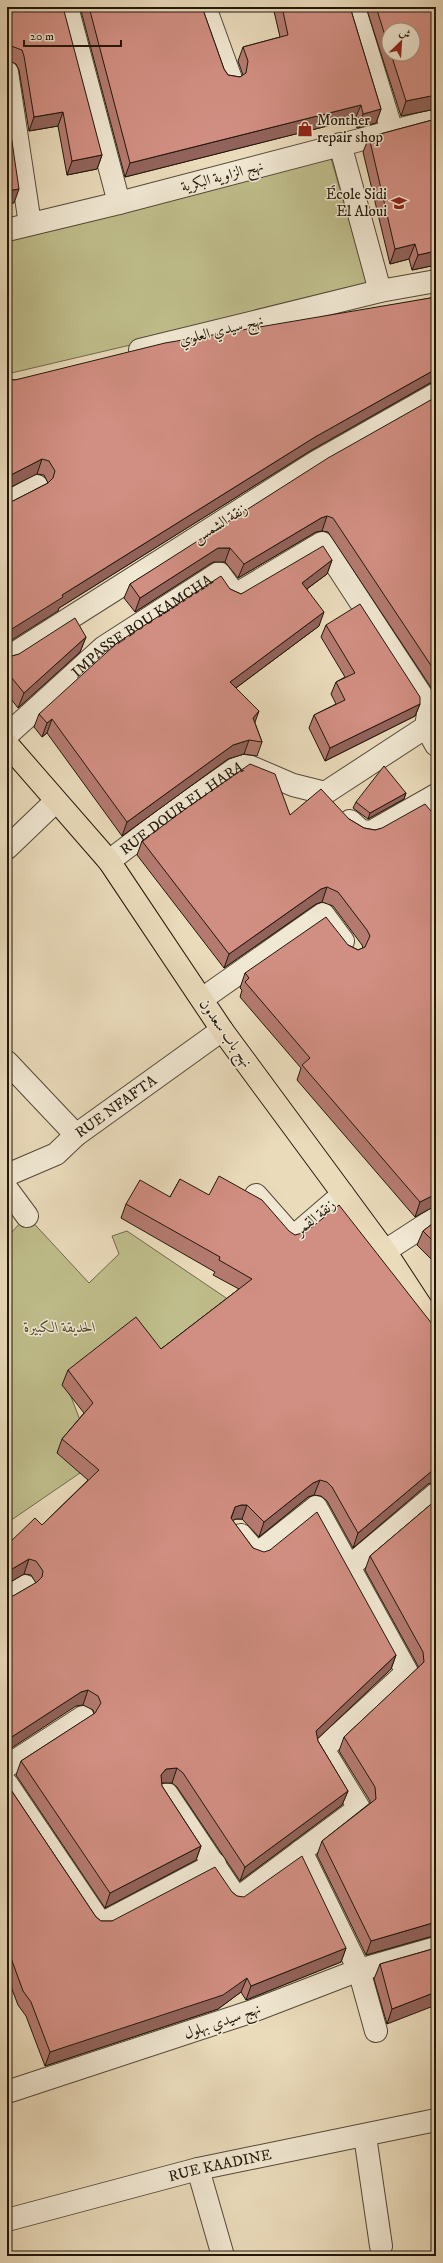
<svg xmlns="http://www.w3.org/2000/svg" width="443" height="2263" font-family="'IM FELL DW Pica',Amiri,serif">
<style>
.green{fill:#bfbd8b;stroke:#706a4b}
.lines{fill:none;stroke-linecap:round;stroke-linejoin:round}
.minor-casing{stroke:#544837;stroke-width:24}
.major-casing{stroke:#22170b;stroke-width:24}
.minor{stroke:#f1e8d3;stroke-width:22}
.major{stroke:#eadbbb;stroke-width:22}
.wall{fill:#b47a70;stroke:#22170b;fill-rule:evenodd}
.shaded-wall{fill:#92635b;stroke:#22170b}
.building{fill:#d18e82;stroke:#22170b}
.labels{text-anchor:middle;stroke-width:3;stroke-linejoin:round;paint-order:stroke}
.poi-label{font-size:15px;fill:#22170b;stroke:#f1e8d3;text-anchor:start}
.street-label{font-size:15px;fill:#22170b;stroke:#f1e8d3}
.park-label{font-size:15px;font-style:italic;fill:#514931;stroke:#f1e8d3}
</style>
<rect width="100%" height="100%" fill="#eadbbb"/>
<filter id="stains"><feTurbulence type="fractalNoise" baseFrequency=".005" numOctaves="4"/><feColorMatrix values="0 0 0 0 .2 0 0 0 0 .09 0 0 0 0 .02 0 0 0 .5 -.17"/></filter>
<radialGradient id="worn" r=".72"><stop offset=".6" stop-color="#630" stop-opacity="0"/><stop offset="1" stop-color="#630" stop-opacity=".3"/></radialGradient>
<!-- green -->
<g class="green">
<polygon points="330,155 369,289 7,374 7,236"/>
<polygon points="27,1216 89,1283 119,1254 112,1236 127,1231 241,1308 171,1370 70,1394 96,1462 7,1523 7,1237"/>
</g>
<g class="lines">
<defs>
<g id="minor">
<polyline points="67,7 119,203"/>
<polyline points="205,7 231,79"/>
<polyline points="354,7 392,131"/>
<polyline points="7,72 30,224"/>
<polyline points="340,144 380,291"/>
<polyline points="7,230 119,203 436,120"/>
<polyline points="140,350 380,291 436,281"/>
<polyline points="7,503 37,486"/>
<polyline points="7,658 316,462 436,394"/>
<polyline points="426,727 436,745"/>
<path id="s1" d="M7 735 104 647 219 573 235 595 322 543 429 707 426 727"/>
<polyline points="350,821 361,831 371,832 436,795"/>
<polyline points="7,848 56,801"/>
<path id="s2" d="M109 861 175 811 235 769 243 766 251 767 293 785 325 793 426 727"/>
<polyline points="202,999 323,914 343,941"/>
<polyline points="7,1062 76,1135"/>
<path id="s3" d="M7 1175 56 1154 76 1135 222 1030"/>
<polyline points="7,1189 27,1216"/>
<polyline points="256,1195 293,1237 343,1194"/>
<polyline points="385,1251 436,1218"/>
<polyline points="350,1566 436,1494"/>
<polyline points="7,1598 25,1586"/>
<polyline points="7,1766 83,1717"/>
<polyline points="7,1784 101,1924 215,1864"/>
<polyline points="167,1794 237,1899 359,1808 323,1749 407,1672 316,1507 257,1554 241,1535"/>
<polyline points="301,1851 359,1970 376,2031"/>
<polyline points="7,2092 250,2012 359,1970 436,1948"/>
<polyline points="365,2136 381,2246"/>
<polyline points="198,2169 223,2256"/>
<path id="s4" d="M7 2220 198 2169 436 2120"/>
</g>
<polyline id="major" points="7,744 109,861 222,1030 385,1251 436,1329"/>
</defs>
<!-- minor casing -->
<use href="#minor" class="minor-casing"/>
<!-- major casing -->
<use href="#major" class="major-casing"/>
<!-- minor -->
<use href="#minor" class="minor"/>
<!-- major -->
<use href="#major" class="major"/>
</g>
<!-- wall -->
<g class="wall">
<polygon points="7,7 102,155 97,169 67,175 58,126 29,131 19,70 16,64 7,60"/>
<polygon points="80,7 202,7 224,69 228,75 240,77 243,75 238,61 243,47 280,37 273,7 350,7 381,109 376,123 357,128 355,119 125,177"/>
<path d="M366 7H436V109L401 116ZM389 30 413 54H389Z"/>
<polygon points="436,119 436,265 412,270 409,259 390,264 363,152 369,137"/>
<polygon points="436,297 436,382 430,383 310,451 59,608 58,611 13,501 48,483 44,475 37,474 8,379 15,380"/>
<polygon points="436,397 436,695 328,532 322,531 316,532 238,578 225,562 213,562 135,612 124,598 130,584"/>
<polygon points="332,560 327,574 307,589 319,626 236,688 255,723 262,742 257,756 244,754 228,759 122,836 47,733 42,737 34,727 39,714 230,589 241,594"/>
<polygon points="326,625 420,704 415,716 325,761 309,728 314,715 336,704 331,694 336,682 345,677 321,637"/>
<polygon points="86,637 80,652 18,708 7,694 7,653 12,656"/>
<polygon points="406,793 404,799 368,819 353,808 356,802"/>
<polygon points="290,815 349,819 364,828 375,830 436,817 436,1206 435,1206 415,1217 297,1080 301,1068 240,997 242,990 240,988 245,973 348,945 358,950 363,948 362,945 333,906 322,902 316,904 224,968 137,855 142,841"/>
<polygon points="180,1179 434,1482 428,1484 353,1548 327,1501 321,1496 314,1495 308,1497 259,1537 242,1519 236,1519 232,1520 253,1548 396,1655 391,1669 317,1739 318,1741 348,1791 342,1805 240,1881 177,1787 172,1783 161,1783 162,1786 201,1846 196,1860 105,1908 16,1775 21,1761 94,1714 93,1710 83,1705 76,1706 13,1596 36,1583 31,1575 24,1574 7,1584 7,1545 42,1525 88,1480 57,1453 62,1439 84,1413 62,1385 68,1370 161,1349 239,1289 213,1275 215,1272 121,1218 126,1204 170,1197"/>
<polygon points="436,1221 436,1272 434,1269 436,1264 417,1245 423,1231"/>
<polygon points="436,1500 436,1937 433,1936 366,1955 317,1855 322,1841 370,1803 370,1801 339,1751 344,1737 418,1668 418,1666 365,1570 370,1556"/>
<polygon points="7,1784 96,1917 101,1921 112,1921 232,1892 237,1896 346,1948 341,1962 246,2000 241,1992 218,2009 45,2066 26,2016 18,2005 7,1976"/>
<polygon points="436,1948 387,2024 374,1979 380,1964"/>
</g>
<!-- shaded-wall -->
<g class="shaded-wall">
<polygon points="11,46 7,56 7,47"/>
<polygon points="436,95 436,109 401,116 406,101"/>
<polygon points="361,105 355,119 125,177 130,163"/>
<polygon points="381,109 376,123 357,128 363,114"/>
<polygon points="63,112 58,126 29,131 34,117"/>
<polygon points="102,155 97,169 67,175 72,161"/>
<polygon points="19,189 14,203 7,204 7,191"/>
<polygon points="415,244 409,259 390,264 395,249"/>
<polygon points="436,251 436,265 412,270 418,255"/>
<polygon points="436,369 436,382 430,383 310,451 59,608 58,611 7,643 7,632 62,595 315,437"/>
<polygon points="42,459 37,474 7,489 7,477"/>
<polygon points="327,516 322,531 316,532 238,578 244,564 321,518"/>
<polygon points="218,548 230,548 225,562 213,562 135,612 140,598"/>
<polygon points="332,560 327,574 297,596 302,583"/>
<polygon points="324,612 319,626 225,696 230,682"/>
<polygon points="86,637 80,652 18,708 24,693"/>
<polygon points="420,704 415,716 325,761 330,748"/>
<polygon points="259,711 254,725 253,718"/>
<polygon points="52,719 47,733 42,737 47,723"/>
<polygon points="249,740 244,754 228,759 122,836 127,822 233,745"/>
<polygon points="406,793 404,799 368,819 370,813"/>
<polygon points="327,887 322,902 316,904 224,968 229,954 321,889"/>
<polygon points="436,1194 436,1203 435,1206 415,1217 420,1202"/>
<polygon points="436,1469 436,1482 434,1482 428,1484 353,1548 358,1533 433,1470"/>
<polygon points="320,1480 314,1495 308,1497 259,1537 264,1522 313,1483"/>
<polygon points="241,1505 247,1505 242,1519 236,1519 230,1522 235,1507"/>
<polygon points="29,1559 24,1574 7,1584 7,1572"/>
<polygon points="396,1655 391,1669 311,1745 316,1731"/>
<polygon points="88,1690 83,1705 76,1706 7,1751 7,1740 81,1692"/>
<polygon points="177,1768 172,1783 160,1783 161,1775 166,1769"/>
<polygon points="348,1791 342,1805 240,1881 245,1867"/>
<polygon points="201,1846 196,1860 105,1908 110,1893"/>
<polygon points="436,1922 436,1928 433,1936 366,1955 371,1941"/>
<polygon points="346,1948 341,1962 246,2000 251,1986"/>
<polygon points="247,1978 241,1992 218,2009 45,2066 50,2052"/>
<polygon points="436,1992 436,2005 387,2024 392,2009"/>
</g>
<!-- building -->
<g class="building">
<polygon points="7,7 63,7 102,155 72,161 63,112 34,117 24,56 22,50 11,46 7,47"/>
<polygon points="89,7 202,7 224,69 228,75 240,77 246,73 248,61 243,47 288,35 282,7 350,7 381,109 363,114 361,105 130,163"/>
<polygon points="376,7 436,7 436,95 406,101 391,54 413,54 413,30 389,30 389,48"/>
<polygon points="7,108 19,189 7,191"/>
<polygon points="436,119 436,251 418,255 415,244 395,249 369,137"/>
<polygon points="436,297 436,369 315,437 62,595 63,597 7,632 7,500 13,501 48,483 53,478 55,471 49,461 42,459 7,477 7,378 8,379 15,380 165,343"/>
<polygon points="436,397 436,673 333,518 327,516 321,518 244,564 230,548 218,548 140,598 130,584 328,458"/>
<polygon points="323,546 332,560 302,583 324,612 230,682 259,711 253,718 262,742 249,740 233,745 127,822 52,719 47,723 39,714 117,643 221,576 230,589 241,594"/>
<polygon points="360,604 420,697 420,704 330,748 314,715 345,700 336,682 355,673 326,625"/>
<polygon points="75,618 86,637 24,693 7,672 7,653 12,656 19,654"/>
<polygon points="250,764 275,774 290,815 321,789 349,819 364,828 375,830 382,828 425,804 436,817 436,1194 420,1202 302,1065 310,1058 245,982 249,978 245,973 326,917 348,945 358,950 365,947 370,936 367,930 338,892 327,887 321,889 229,954 142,841 188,807"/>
<polygon points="384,766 406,793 370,813 356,802"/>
<polygon points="219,1176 262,1200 289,1231 295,1235 306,1232 339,1205 436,1329 436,1469 433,1470 358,1533 332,1487 327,1482 320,1480 313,1483 264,1522 247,1505 241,1505 235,1507 231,1518 253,1548 264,1552 270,1550 317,1512 396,1655 316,1731 318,1741 348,1791 245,1867 183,1773 177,1768 166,1769 161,1775 162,1786 201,1846 110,1893 21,1761 95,1713 101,1703 98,1696 88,1690 81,1692 7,1740 7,1595 13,1596 37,1582 42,1577 43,1571 36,1561 29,1559 7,1572 7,1545 35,1518 42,1525 99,1470 62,1439 93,1403 68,1370 136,1317 161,1349 252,1279 219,1260 220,1257 126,1204 140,1180 170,1197 180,1179 209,1195"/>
<polygon points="436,1221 436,1244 423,1231"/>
<polygon points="436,1500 436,1922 371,1941 322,1841 376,1799 375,1787 344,1737 424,1662 423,1652 370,1556"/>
<polygon points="7,1784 96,1917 101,1921 112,1921 215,1867 232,1892 237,1896 244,1897 302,1856 346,1948 251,1986 247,1978 223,1995 50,2052 31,2002 23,1991 11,1958 7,1953"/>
<polygon points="436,1948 436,1992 392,2009 380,1964"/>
</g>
<!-- icons -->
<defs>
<symbol id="shop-bare" viewBox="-9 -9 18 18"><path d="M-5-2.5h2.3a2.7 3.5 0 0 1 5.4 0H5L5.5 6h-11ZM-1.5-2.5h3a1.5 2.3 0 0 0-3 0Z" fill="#8f2418" stroke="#f1e8d3" stroke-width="2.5" paint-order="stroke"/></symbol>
<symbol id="school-bare" viewBox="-9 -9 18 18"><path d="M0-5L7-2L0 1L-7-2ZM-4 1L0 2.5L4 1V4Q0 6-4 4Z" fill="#8f2418" stroke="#f1e8d3" stroke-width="2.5" paint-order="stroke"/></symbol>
</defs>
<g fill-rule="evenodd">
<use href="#shop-bare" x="294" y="118" width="22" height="22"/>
<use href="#school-bare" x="388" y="192" width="22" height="22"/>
</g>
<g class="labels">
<!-- poi labels -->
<g class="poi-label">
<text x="317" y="125">Monther<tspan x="317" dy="17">repair shop</tspan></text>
<text x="387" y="199" text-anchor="end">École Sidi<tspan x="387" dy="17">El Aloui</tspan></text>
</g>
<!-- street labels -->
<g class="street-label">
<text transform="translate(222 176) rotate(-15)" y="5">نهج الزاوية البكرية</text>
<text transform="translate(221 330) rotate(-14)" y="5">نهج سيدي العلوي</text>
<text transform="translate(220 523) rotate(-32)" y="5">زنقة الشمس</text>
<text dy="5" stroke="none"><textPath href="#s1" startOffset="174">IMPASSE BOU KAMCHA</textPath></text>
<text dy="5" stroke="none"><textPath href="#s2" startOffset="90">RUE DOUR EL HARA</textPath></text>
<text transform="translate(226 1033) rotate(55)" y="5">نهج باب سعدون</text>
<text dy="5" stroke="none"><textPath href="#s3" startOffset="130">RUE NFAFTA</textPath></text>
<text transform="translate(315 1217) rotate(-39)" y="5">زنقة القمر</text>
<text transform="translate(222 2021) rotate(-19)" y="5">نهج سيدي بهلول</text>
<text dy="5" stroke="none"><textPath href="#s4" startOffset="220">RUE KAADINE</textPath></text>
</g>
<!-- park labels -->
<g class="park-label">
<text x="60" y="1332">الحديقة الكبيرة</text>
</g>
</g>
<!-- margin -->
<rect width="443" height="2263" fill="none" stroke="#eadbbb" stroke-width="24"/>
<rect x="8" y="8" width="427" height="2247" fill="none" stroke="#22170b" stroke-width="2"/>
<rect x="12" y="12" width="419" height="2239" fill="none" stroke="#22170b"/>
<!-- north arrow -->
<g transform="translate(401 42) rotate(25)"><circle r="19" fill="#f1e8d3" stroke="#9e9483"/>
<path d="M0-3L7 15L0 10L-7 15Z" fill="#8f2418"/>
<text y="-6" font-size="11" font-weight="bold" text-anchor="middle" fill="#22170b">ش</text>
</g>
<!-- scale -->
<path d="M24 40v6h97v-6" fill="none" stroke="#22170b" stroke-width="2"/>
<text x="30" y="40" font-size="12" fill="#22170b" stroke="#f1e8d3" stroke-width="3" paint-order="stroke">20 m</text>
<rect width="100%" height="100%" filter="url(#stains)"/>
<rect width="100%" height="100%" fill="url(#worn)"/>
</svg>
